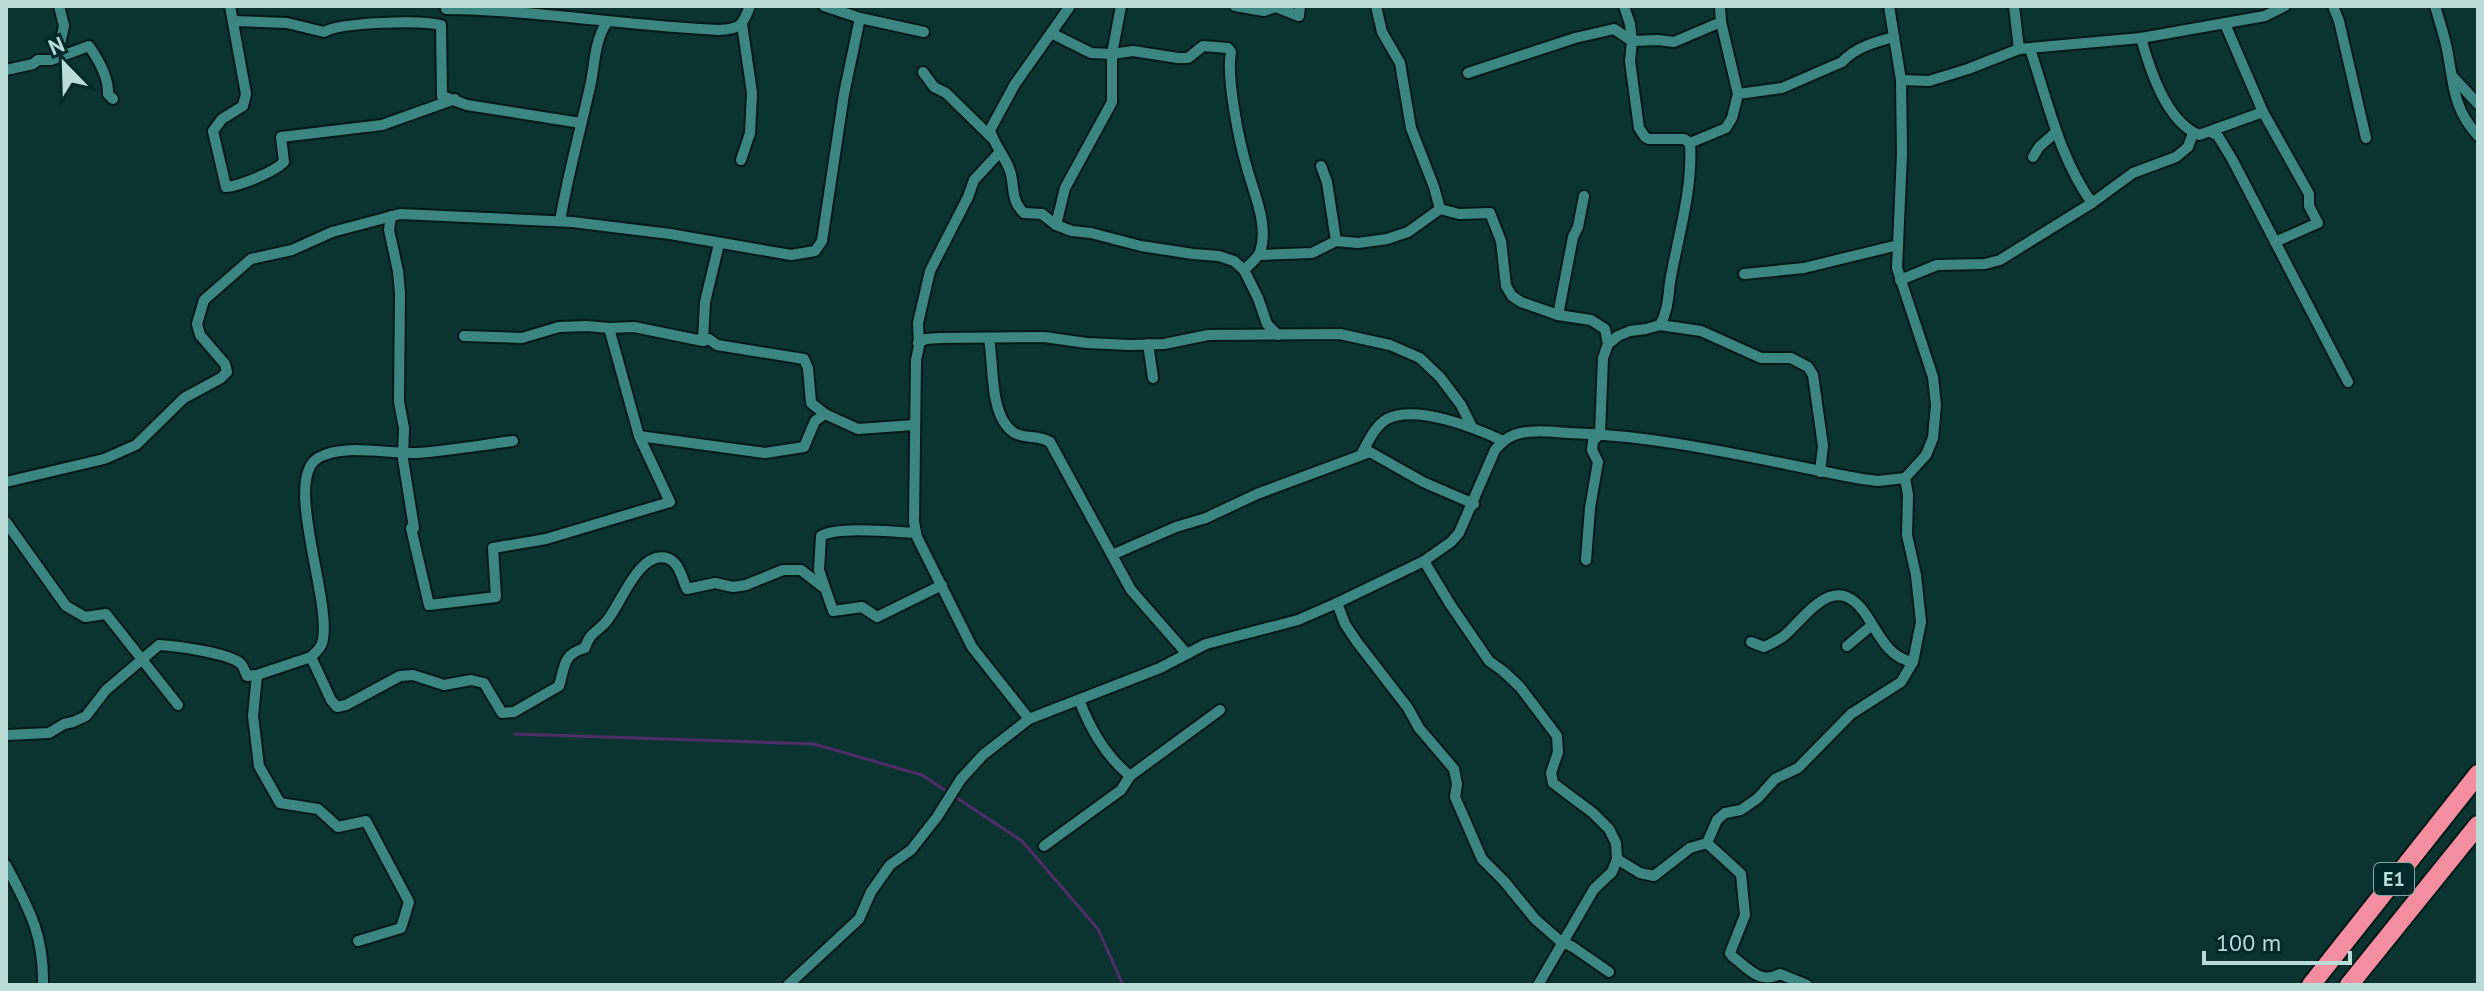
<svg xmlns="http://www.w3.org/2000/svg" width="2484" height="991" font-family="'PT Sans',sans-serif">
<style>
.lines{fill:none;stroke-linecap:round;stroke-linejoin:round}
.stream{stroke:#4f2d66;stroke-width:3}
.minor-casing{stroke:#031918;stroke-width:14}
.motorway-casing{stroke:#031918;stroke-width:22}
.minor{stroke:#3c8681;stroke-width:10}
.motorway{stroke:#f28e9f;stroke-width:18}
.labels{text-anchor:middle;stroke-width:6;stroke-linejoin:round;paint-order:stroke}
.shield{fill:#002a28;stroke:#82a7a4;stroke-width:2}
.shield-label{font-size:20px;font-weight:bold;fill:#b9dcd9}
</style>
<rect width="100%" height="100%" fill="#0b3431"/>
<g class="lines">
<!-- stream -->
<polyline class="stream" points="515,734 814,744 922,775 1022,841 1098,929 1123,985"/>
<defs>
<g id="minor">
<polyline points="59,6 64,26 58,53 64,52"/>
<path d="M230 6 246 94 243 106 222 119 213 131 226 187C240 186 274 172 284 162L281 137 382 125 455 99"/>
<path d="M446 6V9C538 10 627 26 719 30 741 29 742 26 750 6"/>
<polyline points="824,6 860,18 924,32"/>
<path d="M1070 6 1015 84 990 130C994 145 1005 156 1010 171 1015 186 1010 200 1024 213L1042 214 1056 225 1072 231 1091 233 1141 246 1193 254 1219 256 1234 261 1244 270 1258 298 1267 324 1278 335"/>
<polyline points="1235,6 1264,11 1278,6"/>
<polyline points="1376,6 1382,32 1400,63 1411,128 1434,187 1440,209"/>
<path d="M1624 6 1630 24 1632 41 1630 61 1639 128 1645 137 1649 139H1684L1690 143 1726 128 1732 118 1738 94 1782 88 1842 62C1856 47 1875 42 1894 37"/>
<polyline points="1720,6 1721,22 1738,94"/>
<polyline points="2014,6 2019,49"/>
<polyline points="2333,6 2339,21 2366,138"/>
<path d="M2435 6C2439 20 2444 34 2447 49 2454 84 2452 107 2478 136"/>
<polyline points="1276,7 1299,16 1300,6"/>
<path d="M233 21 287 23 324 32C341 22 421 20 441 25L442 96 467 105 581 123"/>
<polyline points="2225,24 2263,112 2309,194 2309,206 2318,223 2275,242"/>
<path d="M1051 33 1091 53 1112 54 1133 51 1178 58H1188L1203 46 1228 48 1231 52C1226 77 1239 141 1247 168 1254 194 1269 225 1260 252 1257 259 1249 265 1244 270"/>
<path d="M2141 38C2150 70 2166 121 2199 135L2263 112"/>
<path d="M2030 49C2048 102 2059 157 2092 203"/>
<path d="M6 70 33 64 38 60H51L89 46C98 59 109 78 108 94L113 99"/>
<polyline points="923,72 934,87 946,93 992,138"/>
<polyline points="1468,73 1575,38 1614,29 1632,41 1658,40 1674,42 1721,22"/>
<polyline points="2452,76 2478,104"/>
<polyline points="1901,80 1929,81 1968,69 2019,49 2141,38 2265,16 2285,6"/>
<polyline points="2211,132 2218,136 2232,159 2348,382"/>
<polyline points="999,153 974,180 968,197 930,271 918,323 919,346 916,360 914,522 917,537 972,647 1029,719"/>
<polyline points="2033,157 2039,147 2056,132"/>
<polyline points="741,160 750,133 752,93 742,24"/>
<polyline points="1321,166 1327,182 1336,241"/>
<polyline points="391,216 389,230 398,271 400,293 399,402 404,428 403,459 414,528 411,528 429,605 496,597 493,548 546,539 670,502 639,436 609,328"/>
<path d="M560 221C568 174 581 128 591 82 595 61 595 40 607 22"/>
<polyline points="1056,225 1065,188 1112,102 1112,54 1121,6"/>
<polyline points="1259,255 1312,253 1336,241 1358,243 1387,239 1408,232 1440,209 1459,214 1490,213 1501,241 1506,286 1512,296 1521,302 1558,315 1591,320 1605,329 1608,344"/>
<polyline points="1744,274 1804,268 1898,245"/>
<polyline points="1900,280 1937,265 1985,264 2000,260 2092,203 2133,173 2176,157 2188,147 2193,133"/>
<polyline points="1558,315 1573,237 1578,227 1584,196"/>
<path d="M1660 325C1668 311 1668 298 1670 282 1678 236 1693 190 1690 143"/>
<polyline points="464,336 522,338 559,327 587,326 609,328 634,327 703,341 705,302 719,244"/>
<path d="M989 339C994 364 989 415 1013 432 1024 440 1038 434 1050 442L1131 590 1187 654"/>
<polyline points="703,341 709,339 717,345 804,359 808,368 811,403 825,414 858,429 914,425"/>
<polyline points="918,343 926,339 940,338 1044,337 1087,343 1130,345 1164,344 1208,335 1340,334 1390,345 1420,358 1440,377 1461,405 1471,425"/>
<polyline points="1148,344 1153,378"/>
<polyline points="639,436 765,453 804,447 815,421 825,414"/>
<path d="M1361 455C1368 442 1374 427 1387 419 1416 404 1476 428 1503 441"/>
<polyline points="6,482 104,459 136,445 184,398 221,378 227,372 225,364 200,335 197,324 204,300 251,259 292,250 332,232 400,214 572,222 670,234 791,255 815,251 822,241 844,94 860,18"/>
<polyline points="6,522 66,606 85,617 106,614 178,705"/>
<path d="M916 533C895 532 838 526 821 536L819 570 833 611 862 607 877 617 942 585"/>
<polyline points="1112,555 1176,527 1206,518 1257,494 1370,452 1423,482 1474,504"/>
<polyline points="1586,560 1590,508 1598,462 1592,450 1593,441 1600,434 1603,358 1608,344 1618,336 1630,331 1646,329 1660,325 1701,331 1761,358 1791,358 1808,367 1813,375 1823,446 1820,472"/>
<polyline points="1424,561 1450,604 1489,661 1503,671 1520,687 1557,736 1558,752 1551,773 1553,783 1593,813 1609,829 1616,843 1617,859 1612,872 1594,889 1538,985"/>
<polyline points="1337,603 1345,624 1357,642 1408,708 1419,728 1454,769 1457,784 1455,797 1482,859 1504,881 1535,919 1559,940 1573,947 1609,972"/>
<path d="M1751 642 1764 647C1772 643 1780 640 1786 634 1801 621 1824 587 1847 597 1874 609 1877 656 1913 662"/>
<polyline points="1847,646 1872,625"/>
<path d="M311 657C314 654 321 648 322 643 334 605 282 479 318 458 343 443 387 454 416 453 448 451 481 445 513 441"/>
<polyline points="257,675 253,716 259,766 280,803 318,809 338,827 366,821 409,902 401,928 358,941"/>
<path d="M1079 700C1091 730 1105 755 1130 776"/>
<path d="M6 735 49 733 64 724 73 722 86 716 106 690 159 645C176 646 230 653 241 664 244 667 245 672 247 676L257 675 311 657 331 700 337 707 346 705 400 676 413 675 444 685 471 680 484 683 502 713 514 712 559 686C565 666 563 654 585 648 590 633 594 634 604 624 620 609 637 550 667 558 680 562 682 580 687 589L715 583 733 587 746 585 783 570H801L823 587"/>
<path d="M1707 843 1741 874 1745 915 1730 953 1732 956C1748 968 1760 985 1780 974L1807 985"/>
<polyline points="1044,846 1121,790 1130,776 1220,710"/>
<polyline points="1617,859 1640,873 1654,876 1690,848 1707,843 1717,820 1725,813 1741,810 1758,798 1775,779 1798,768 1851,714 1901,682 1913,662 1921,622 1916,575 1907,535 1908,495 1905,478"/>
<path d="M6 865C29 909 44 934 43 985"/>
<path d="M788 985 859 919 871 892 890 865 911 850 937 817 961 779 983 755 1029 719 1160 668 1206 644 1298 620 1337 603 1424 561 1451 542 1459 533 1495 450C1500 444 1506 438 1514 435 1530 429 1552 432 1569 433 1669 436 1764 461 1862 479L1878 481 1905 478 1926 455 1933 438 1936 405 1933 377 1897 268 1902 154 1901 80 1889 6"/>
</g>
<g id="motorway">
<polyline points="2311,985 2478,774"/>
<polyline points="2349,985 2478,825"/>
</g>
</defs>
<!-- minor casing -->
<use href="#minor" class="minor-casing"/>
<!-- motorway casing -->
<use href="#motorway" class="motorway-casing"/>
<!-- minor -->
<use href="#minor" class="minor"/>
<!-- motorway -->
<use href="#motorway" class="motorway"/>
</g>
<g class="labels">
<!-- shield labels -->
<rect class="shield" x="2374" y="863" width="40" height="32" rx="6"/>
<g class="shield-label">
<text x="2394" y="886">E1</text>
</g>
</g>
<!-- border -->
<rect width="2484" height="991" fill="none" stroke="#b9dcd9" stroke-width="16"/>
<!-- north arrow -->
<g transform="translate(64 64) rotate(337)" stroke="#002a28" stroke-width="6" paint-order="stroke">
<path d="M0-6L14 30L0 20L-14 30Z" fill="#b9dcd9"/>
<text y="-12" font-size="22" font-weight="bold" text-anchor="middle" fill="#b9dcd9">N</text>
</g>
<!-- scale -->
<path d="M2204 951v12h146v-12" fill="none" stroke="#b9dcd9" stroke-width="4"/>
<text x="2216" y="951" font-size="24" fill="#b9dcd9" stroke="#002a28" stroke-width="6" paint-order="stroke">100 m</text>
</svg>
